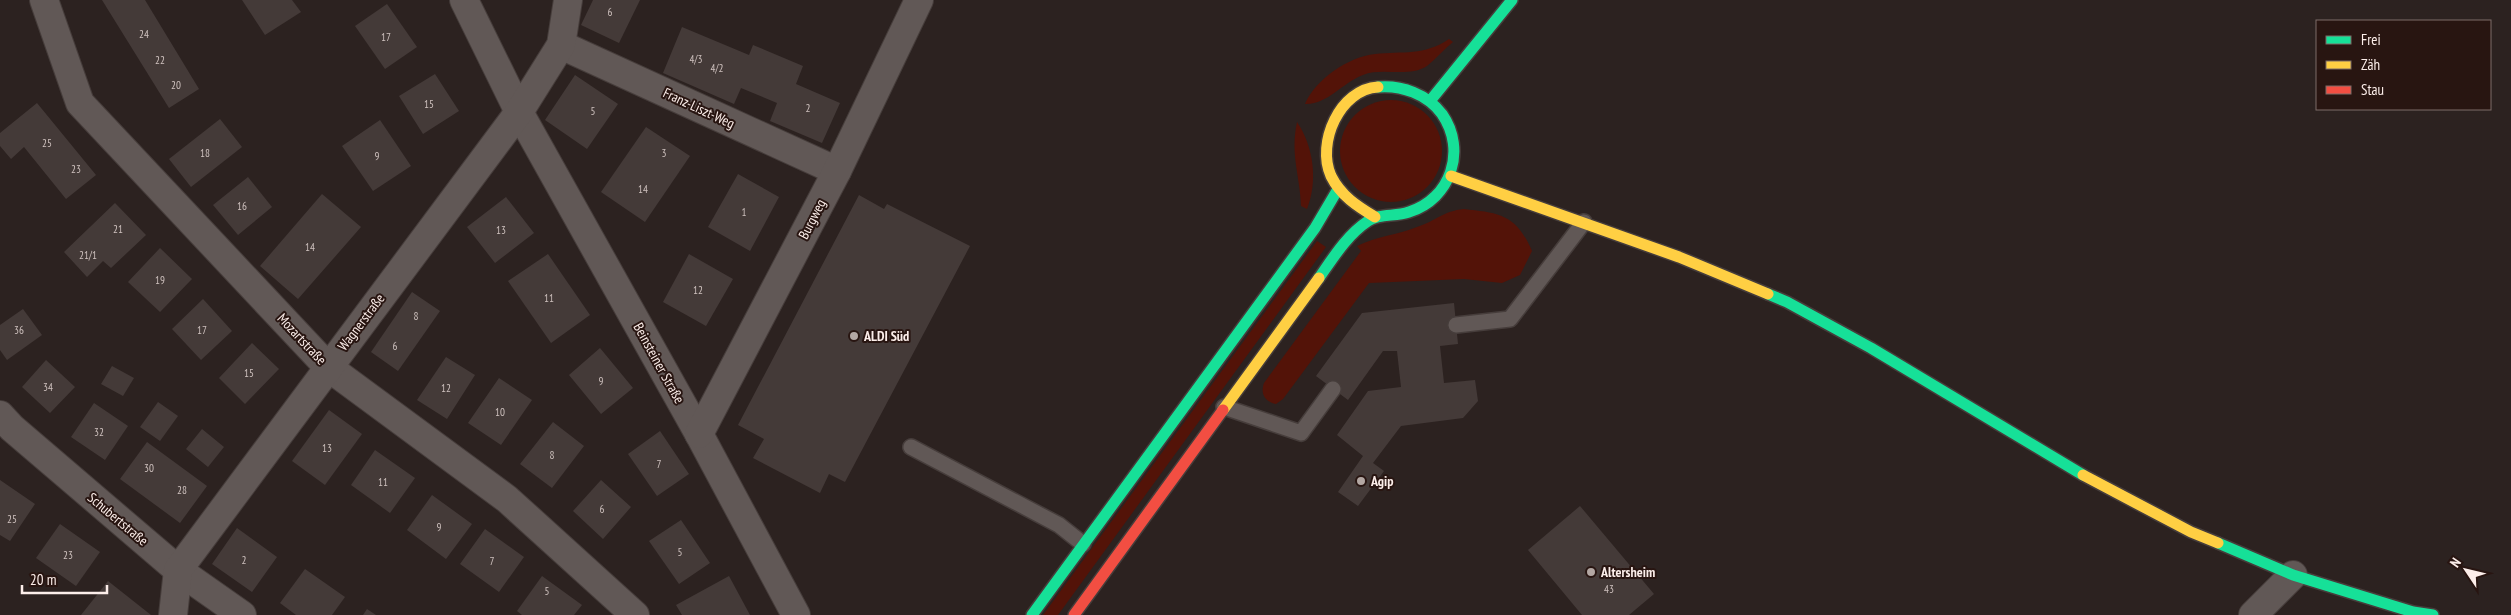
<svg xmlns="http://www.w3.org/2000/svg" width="2511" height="615" font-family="'PT Sans Narrow',sans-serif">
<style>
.green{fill:#531308}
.building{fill:#443a38}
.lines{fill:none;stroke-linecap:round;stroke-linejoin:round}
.lane-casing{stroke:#463d3b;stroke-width:18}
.street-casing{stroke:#463d3b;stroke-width:30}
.fast-casing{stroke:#463d3b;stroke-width:14}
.slow-casing{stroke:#463d3b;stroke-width:14}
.jam-casing{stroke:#463d3b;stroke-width:14}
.lane{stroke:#615856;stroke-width:15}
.street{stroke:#615856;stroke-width:28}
.fast{stroke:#16e098;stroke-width:11}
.slow{stroke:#ffcf43;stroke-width:11}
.jam{stroke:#f24e42;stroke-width:11}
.poi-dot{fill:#b3a7a3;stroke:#281511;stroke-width:2}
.labels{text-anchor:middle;stroke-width:4;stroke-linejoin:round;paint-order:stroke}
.number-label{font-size:11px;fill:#cec1be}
.street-label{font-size:14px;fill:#fceeea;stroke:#281511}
.poi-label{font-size:14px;font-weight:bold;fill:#fceeea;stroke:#281511;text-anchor:start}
</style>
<rect width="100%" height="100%" fill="#2c2220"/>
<!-- green -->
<g class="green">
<path d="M1449 39 1453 42C1444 49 1436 59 1427 66 1409 78 1382 67 1363 75 1342 83 1327 105 1305 104 1316 79 1348 57 1375 54 1403 51 1424 56 1449 39Z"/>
<circle cx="1391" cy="151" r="51"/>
<path d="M1297 122C1314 147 1318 182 1307 209L1301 206C1300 175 1290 155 1297 122Z"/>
<path d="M1464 209C1499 213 1516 214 1532 251L1520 275 1502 283 1464 279 1369 283 1283 399 1276 404C1265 402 1260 394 1264 383L1361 251 1357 246C1377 236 1397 235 1417 227 1436 221 1443 211 1464 209Z"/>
<polygon points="1317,241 1326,247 1058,615 1043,615"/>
</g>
<!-- building -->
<g class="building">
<polygon points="102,0 145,0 199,89 169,108"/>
<polygon points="242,0 292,0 301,12 265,35"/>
<polygon points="593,0 640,0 619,43 581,25"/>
<polygon points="387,4 417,47 385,69 355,26"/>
<polygon points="682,27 749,55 753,45 803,66 796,84 840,103 822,143 770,121 777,103 741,88 734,104 663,73"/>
<polygon points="435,74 459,111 423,134 399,96"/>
<polygon points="575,75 618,104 587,149 545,120"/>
<polygon points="37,103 96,175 66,199 24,147 11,159 0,146 0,133"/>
<polygon points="220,119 242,147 191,187 169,159"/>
<polygon points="380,120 411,166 373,191 342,146"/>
<polygon points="646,127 690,156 645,222 601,192"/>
<polygon points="738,174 779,197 750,251 708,227"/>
<polygon points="248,177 272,207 238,235 213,205"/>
<polygon points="322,194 361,227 298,299 260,266"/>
<polygon points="859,195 884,209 887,204 970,246 845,482 829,474 820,493 753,458 764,439 738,425"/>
<polygon points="506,197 534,233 495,263 467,227"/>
<polygon points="115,203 146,235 111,268 103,261 87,277 64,252"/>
<polygon points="160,248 192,279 160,312 128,282"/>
<polygon points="548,254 590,315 551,343 508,281"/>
<polygon points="689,254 733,279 706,326 663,302"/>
<polygon points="412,292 440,311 398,371 371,352"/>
<polygon points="203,299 232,331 201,360 172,329"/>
<polygon points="1454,303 1458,344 1440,346 1444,383 1475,380 1478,401 1463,418 1401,426 1373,463 1384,471 1358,506 1338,492 1363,456 1337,435 1368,391 1401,387 1397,351 1383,351 1348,400 1316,376 1362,313"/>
<polygon points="23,309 42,335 7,360 0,350 0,325"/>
<polygon points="252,343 279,369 245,404 219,378"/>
<polygon points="600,348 633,388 601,414 569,375"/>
<polygon points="446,357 475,375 447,419 417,400"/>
<polygon points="46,360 75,387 50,413 22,387"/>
<polygon points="112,366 134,378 123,396 101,384"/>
<polygon points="499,378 532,400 501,445 468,423"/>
<polygon points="158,402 178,416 160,441 140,427"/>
<polygon points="94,403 128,426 105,460 71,437"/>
<polygon points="329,410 362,434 325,485 292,461"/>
<polygon points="553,422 584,446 552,488 520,464"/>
<polygon points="202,429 224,447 208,467 186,449"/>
<polygon points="660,431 689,474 657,496 628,454"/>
<polygon points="147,442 207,486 180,523 120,479"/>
<polygon points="375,450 415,478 390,513 351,485"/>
<polygon points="0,480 35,504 10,541 0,535"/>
<polygon points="601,480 631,507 603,539 573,511"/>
<polygon points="432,495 472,524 446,559 407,530"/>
<polygon points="1580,506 1654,594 1629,615 1582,615 1528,550"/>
<polygon points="681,520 710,563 679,584 649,541"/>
<polygon points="60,524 100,552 76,586 36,558"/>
<polygon points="237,528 277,557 252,592 212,564"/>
<polygon points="485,529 524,557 499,592 460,564"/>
<polygon points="305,569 345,597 332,615 296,615 280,603"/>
<polygon points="542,576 582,605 574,615 522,615 517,611"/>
<polygon points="729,576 750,615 682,615 676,605"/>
<polygon points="108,581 151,615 81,615"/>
<polygon points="367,609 376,615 363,615"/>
</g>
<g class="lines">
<defs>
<g id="lane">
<polyline points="1456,325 1510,319 1584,222"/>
<polyline points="1224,407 1301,433 1333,389"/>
<polyline points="911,447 1059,525 1083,544"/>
</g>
<g id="street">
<polyline points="44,0 80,103 328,367 507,499 635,615"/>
<polyline points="464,0 519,112 699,434 796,615"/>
<polyline points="561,45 837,171"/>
<polyline points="0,415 12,428 178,570 242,615"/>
<polyline points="699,434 837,171 919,0"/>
<polyline points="173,615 178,570 519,112 561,45 568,0"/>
<polyline points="2253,615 2293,575"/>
</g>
<g id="fast">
<polyline points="1430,101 1512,0"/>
<path d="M1319 278C1333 258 1347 235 1368 221 1380 213 1395 217 1409 212 1451 199 1467 150 1442 114 1427 94 1402 85 1378 87"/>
<polyline points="1768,294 1787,302 1871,348 2083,475"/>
<polyline points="2218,543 2293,575 2413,612 2433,615"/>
<polyline points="1032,615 1315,228 1338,189"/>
</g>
<g id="slow">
<polyline points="1451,176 1679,257 1768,294"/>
<path d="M1375 217C1357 206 1341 196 1331 176 1316 143 1340 89 1378 87"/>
<polyline points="1223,410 1319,278"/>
<polyline points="2083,475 2191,532 2218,543"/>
</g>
<polyline id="jam" points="1074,615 1223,410"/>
</defs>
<!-- lane casing -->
<use href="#lane" class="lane-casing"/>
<!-- street casing -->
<use href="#street" class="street-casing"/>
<!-- fast casing -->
<use href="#fast" class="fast-casing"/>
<!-- slow casing -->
<use href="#slow" class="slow-casing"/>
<!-- jam casing -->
<use href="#jam" class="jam-casing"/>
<!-- lane -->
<use href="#lane" class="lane"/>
<!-- street -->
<use href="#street" class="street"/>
<!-- fast -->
<use href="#fast" class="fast"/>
<!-- slow -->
<use href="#slow" class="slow"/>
<!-- jam -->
<use href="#jam" class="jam"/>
</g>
<!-- markers -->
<g class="poi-dot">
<circle cx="854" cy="336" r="5"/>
<circle cx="1361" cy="481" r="5"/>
<circle cx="1591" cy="572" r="5"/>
</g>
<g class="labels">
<!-- number labels -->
<g class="number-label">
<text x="610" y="16">6</text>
<text x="144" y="38">24</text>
<text x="386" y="41">17</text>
<text x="696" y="63">4/3</text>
<text x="160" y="64">22</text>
<text x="717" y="72">4/2</text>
<text x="176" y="89">20</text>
<text x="429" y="108">15</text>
<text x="808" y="112">2</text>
<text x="593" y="115">5</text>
<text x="47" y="147">25</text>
<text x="205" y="157">18</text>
<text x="664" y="157">3</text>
<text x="377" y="160">9</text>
<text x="76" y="173">23</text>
<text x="643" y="193">14</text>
<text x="242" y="210">16</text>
<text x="744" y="216">1</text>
<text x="118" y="233">21</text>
<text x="501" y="234">13</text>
<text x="310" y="251">14</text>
<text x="88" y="259">21/1</text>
<text x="160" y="284">19</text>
<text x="698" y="294">12</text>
<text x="549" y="302">11</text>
<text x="416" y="320">8</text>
<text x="19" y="334">36</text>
<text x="202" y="334">17</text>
<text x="395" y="350">6</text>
<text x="249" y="377">15</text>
<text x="601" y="385">9</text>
<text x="48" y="391">34</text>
<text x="446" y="392">12</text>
<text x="500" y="416">10</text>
<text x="99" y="436">32</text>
<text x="327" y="452">13</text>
<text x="552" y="459">8</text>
<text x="659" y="468">7</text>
<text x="149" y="472">30</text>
<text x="383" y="486">11</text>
<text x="182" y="494">28</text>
<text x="602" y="513">6</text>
<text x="12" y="523">25</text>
<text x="439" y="531">9</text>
<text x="680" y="556">5</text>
<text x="68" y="559">23</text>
<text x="244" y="564">2</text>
<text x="492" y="565">7</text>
<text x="1609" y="593">43</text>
<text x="547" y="595">5</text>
</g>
<!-- street labels -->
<g class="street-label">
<text transform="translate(699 108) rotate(25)" y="5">Franz-Liszt-Weg</text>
<text transform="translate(812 219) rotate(-63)" y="5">Burgweg</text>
<text transform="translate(361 322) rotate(-53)" y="5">Wagnerstraße</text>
<text transform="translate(302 339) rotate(47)" y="5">Mozartstraße</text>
<text transform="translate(659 363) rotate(61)" y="5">Beinsteiner Straße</text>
<text transform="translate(118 519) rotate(40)" y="5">Schubertstraße</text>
</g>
<!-- poi labels -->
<g class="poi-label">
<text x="864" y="341">ALDI Süd</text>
<text x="1371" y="486">Agip</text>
<text x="1601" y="577">Altersheim</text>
</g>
</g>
<!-- legend -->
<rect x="2316" y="20" width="175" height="90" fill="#281511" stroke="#7d6c68"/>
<rect x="2326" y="36" width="25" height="8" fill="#16e098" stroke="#7d6c68"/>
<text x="2361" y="45" font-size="15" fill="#fceeea">Frei</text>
<rect x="2326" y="61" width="25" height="8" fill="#ffcf43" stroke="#7d6c68"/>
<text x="2361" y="70" font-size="15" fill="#fceeea">Zäh</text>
<rect x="2326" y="86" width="25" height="8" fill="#f24e42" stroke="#7d6c68"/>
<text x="2361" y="95" font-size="15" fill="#fceeea">Stau</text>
<!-- north arrow -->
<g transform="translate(2466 570) rotate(305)" stroke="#281511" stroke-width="4" paint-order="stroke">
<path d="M0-4L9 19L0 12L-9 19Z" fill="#fceeea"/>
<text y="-8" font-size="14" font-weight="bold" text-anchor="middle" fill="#fceeea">N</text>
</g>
<!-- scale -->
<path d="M22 585v8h85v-8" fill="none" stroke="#fceeea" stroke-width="2.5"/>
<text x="30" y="585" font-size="15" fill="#fceeea" stroke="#281511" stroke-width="4" paint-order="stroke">20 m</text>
</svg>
